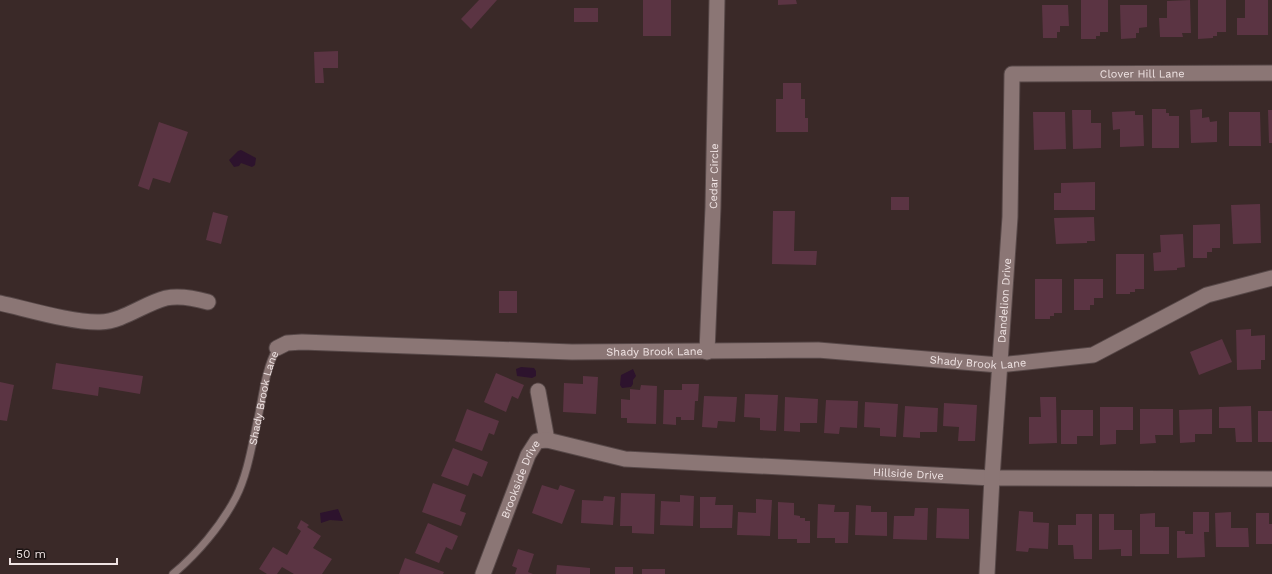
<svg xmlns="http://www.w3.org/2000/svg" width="1272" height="574" font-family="'Work Sans',sans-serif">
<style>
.water{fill:#2d132d}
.building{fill:#5b3443}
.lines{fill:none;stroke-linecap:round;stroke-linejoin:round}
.service-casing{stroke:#574848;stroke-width:9}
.minor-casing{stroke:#574848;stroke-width:17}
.service{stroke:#8b7675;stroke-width:7}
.minor{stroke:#8b7675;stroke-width:15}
.labels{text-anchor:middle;stroke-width:3;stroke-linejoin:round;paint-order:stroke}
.street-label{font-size:11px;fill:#efe3e3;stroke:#1c1413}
</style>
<rect width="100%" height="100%" fill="#3a2928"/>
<!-- water -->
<g class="water">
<polygon points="241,150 256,158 255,165 252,167 241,163 239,166 234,167 229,160 238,151"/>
<polygon points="521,367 534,368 536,371 536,376 532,378 517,376 516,369"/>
<polygon points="633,369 636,376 633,380 633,384 631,387 622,388 620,385 621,375"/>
<polygon points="338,509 343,521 330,520 321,523 320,513"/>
</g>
<!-- building -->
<g class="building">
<polygon points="479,0 497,0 471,29 461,19"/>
<rect x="643" y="0" width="28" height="36"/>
<polygon points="778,0 796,0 797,4 778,5"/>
<polygon points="1081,0 1108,0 1108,32 1100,32 1100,36 1096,36 1096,39 1081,39"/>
<polygon points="1190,0 1191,33 1182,33 1183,37 1160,37 1159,18 1167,18 1167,1"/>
<polygon points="1198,0 1226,0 1226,32 1217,32 1217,36 1213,36 1213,38 1198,39"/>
<polygon points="1245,0 1268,0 1268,35 1237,35 1237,18 1245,18"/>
<polygon points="1042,5 1068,5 1069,26 1060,26 1060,32 1057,32 1057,38 1043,38"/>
<polygon points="1120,5 1147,5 1147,27 1139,28 1139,33 1136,33 1136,38 1121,39"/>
<rect x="574" y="8" width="24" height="14"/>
<polygon points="338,51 338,68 323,68 324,83 315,83 314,52"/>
<polygon points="783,83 801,83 801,99 805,99 805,118 808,118 808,132 776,132 776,99 783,99"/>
<polygon points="1152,109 1166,109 1166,113 1169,113 1169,116 1179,116 1179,148 1152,148"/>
<polygon points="1202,109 1202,118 1209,117 1210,122 1217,121 1217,142 1191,143 1190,110"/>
<polygon points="1072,110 1091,110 1091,123 1101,123 1101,148 1073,149"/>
<polygon points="1268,110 1272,110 1272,143 1269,143"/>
<polygon points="1135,111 1135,115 1143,115 1144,146 1120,147 1120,129 1113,130 1112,112"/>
<polygon points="1033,112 1065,112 1066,149 1034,150"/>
<polygon points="1229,112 1260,112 1261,146 1229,146"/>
<polygon points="159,122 188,132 170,183 153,178 149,190 138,186"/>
<polygon points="1095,182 1095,210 1054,210 1054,193 1061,193 1061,183"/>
<rect x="891" y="197" width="18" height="13"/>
<polygon points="1260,204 1261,243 1233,244 1231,205"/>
<polygon points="773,211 795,211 794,251 817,251 816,265 772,264"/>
<polygon points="213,212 228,216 221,244 206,240"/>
<polygon points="1094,217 1095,241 1087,241 1087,243 1056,244 1054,218"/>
<polygon points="1220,224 1220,248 1212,248 1212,252 1207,252 1207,258 1193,258 1193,225"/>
<polygon points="1183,234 1185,267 1177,268 1177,270 1154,271 1153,253 1161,252 1160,235"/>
<polygon points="1116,254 1144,254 1144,289 1135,289 1135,292 1130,292 1130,294 1116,294"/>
<polygon points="1035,279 1062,279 1062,313 1054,313 1054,316 1050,316 1050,319 1035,319"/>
<polygon points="1074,279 1103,279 1103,298 1094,298 1094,305 1090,305 1090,310 1074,310"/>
<rect x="499" y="291" width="18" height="22"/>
<polygon points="1251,329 1251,336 1265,335 1265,360 1261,360 1261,369 1237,370 1236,330"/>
<polygon points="1222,339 1232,362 1199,375 1190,352"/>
<polygon points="56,363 143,376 140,394 99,387 98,396 52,389"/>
<polygon points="496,373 524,385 518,399 512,396 506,412 484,402"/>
<polygon points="583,376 598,377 596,414 563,412 564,383 583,384"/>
<polygon points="0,382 14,385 7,421 0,420"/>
<polygon points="682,384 699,384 698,401 695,401 694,420 681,420 681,417 676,417 676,425 663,424 664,390 682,390"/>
<polygon points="641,385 657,386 656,424 627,423 627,418 621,418 621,399 630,400 630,389 640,390"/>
<polygon points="745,394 778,395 776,431 760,430 760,418 744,417"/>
<polygon points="704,396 737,397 735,422 718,421 717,428 702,427"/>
<polygon points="785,397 818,399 817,423 800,423 800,432 784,431"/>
<polygon points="1040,397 1056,397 1057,443 1029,444 1029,417 1041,417"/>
<polygon points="826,400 858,401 857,428 840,427 839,434 824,433"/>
<polygon points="865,402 898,404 896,437 880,436 880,428 864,427"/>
<polygon points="944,403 977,405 975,441 958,441 959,427 943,426"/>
<polygon points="905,406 938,408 937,432 920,432 920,438 903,437"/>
<polygon points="1251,406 1252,442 1236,442 1235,428 1219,428 1219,407"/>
<polygon points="1100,407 1133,407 1133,430 1116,430 1116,444 1100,445"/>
<polygon points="467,409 499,421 494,435 489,433 482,451 455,441"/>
<polygon points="1140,409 1173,409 1173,435 1155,435 1156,443 1140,444"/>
<polygon points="1212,409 1212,434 1195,434 1195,442 1180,443 1179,410"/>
<polygon points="1061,410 1093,410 1093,436 1077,436 1077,444 1061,444"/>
<rect x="1258" y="411" width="14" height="31"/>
<polygon points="453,448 488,462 482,477 473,473 468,486 441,476"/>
<polygon points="433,483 466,495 460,511 466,513 461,526 422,512"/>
<polygon points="542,485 558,490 560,485 575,490 562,524 532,513"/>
<polygon points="621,493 655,494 654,534 632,533 632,526 620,526"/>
<polygon points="680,495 694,496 693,526 660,525 661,501 680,502"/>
<polygon points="604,496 615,497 613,525 581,523 582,500 603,501"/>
<polygon points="700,497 716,497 715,505 733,505 732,528 700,528"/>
<polygon points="756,499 772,500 770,536 737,535 738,512 756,513"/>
<polygon points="778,502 794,503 794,515 800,516 800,518 805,518 805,521 810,521 810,543 797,543 797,539 778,539"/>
<polygon points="818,504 835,505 834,512 849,512 848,543 835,543 835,538 817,538"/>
<polygon points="856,505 871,506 871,512 887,512 887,536 855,535"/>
<polygon points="915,508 928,508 927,540 893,539 894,516 914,516"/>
<polygon points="937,508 969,509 969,539 936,538"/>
<polygon points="1019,511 1033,512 1033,522 1049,523 1048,549 1029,548 1028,552 1016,551"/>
<polygon points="1193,512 1209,512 1209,532 1204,532 1205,557 1177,558 1177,531 1185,531 1185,534 1193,534"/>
<polygon points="1231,512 1231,528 1248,528 1249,547 1216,547 1215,513"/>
<polygon points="1155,513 1155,527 1169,527 1169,554 1140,554 1140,514"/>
<polygon points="1256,513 1269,513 1269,524 1272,524 1272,544 1256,544"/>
<polygon points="1076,514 1092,514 1092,559 1074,559 1073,545 1058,545 1058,525 1076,525"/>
<polygon points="1099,514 1114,514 1114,530 1132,530 1132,556 1121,556 1121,549 1099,550"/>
<polygon points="301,520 309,525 307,527 321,536 313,548 332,559 322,574 294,574 282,567 277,574 267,574 259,569 273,547 287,555 301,531 297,528"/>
<polygon points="428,523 458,536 452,550 446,547 439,563 415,553"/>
<polygon points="518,549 534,554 528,572 533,574 515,574 517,568 512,566"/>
<polygon points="405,558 444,572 443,574 399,574"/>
<polygon points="557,565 590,568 590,574 556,574"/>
<rect x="615" y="567" width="18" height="7"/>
<rect x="642" y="569" width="23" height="5"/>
</g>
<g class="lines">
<defs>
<g id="service">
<path id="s1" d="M173 574C197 554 221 526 236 497 248 473 252 444 258 418 263 395 265 370 277 348"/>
</g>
<g id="minor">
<path d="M0 303C27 309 73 323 100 322 124 321 143 304 166 298 180 295 194 298 208 302"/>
<path id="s2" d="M277 348 287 343 302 342 572 352 818 350 999 365 1093 355 1207 295 1272 278"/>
<path id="s3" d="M707 352 713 207 717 0"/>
<polyline points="538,391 547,440"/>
<path id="s4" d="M483 574 528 455 537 441 547 440 625 459 992 478 1272 479"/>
<path id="s5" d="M987 574 992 478 1010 217 1012 74 1272 73"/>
</g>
</defs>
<!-- service casing -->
<use href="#service" class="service-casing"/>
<!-- minor casing -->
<use href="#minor" class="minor-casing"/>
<!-- service -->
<use href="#service" class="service"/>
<!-- minor -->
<use href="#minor" class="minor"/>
</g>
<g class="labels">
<!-- street labels -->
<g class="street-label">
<text dy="4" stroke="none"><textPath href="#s5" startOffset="631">Clover Hill Lane</textPath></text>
<text dy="4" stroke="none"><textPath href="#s3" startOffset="176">Cedar Circle</textPath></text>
<text dy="4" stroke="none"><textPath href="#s5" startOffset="274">Dandelion Drive</textPath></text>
<text dy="4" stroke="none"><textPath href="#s2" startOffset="379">Shady Brook Lane</textPath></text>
<text dy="4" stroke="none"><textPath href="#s2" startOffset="703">Shady Brook Lane</textPath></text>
<text dy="4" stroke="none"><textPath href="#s1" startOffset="203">Shady Brook Lane</textPath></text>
<text dy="4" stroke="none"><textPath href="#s4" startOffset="518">Hillside Drive</textPath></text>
<text dy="4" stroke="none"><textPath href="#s4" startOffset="102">Brookside Drive</textPath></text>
</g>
</g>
<!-- scale -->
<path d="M10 558v6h107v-6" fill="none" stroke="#efe3e3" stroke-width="2"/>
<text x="16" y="558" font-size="12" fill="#efe3e3" stroke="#1c1413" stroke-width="3" paint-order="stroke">50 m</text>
</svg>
